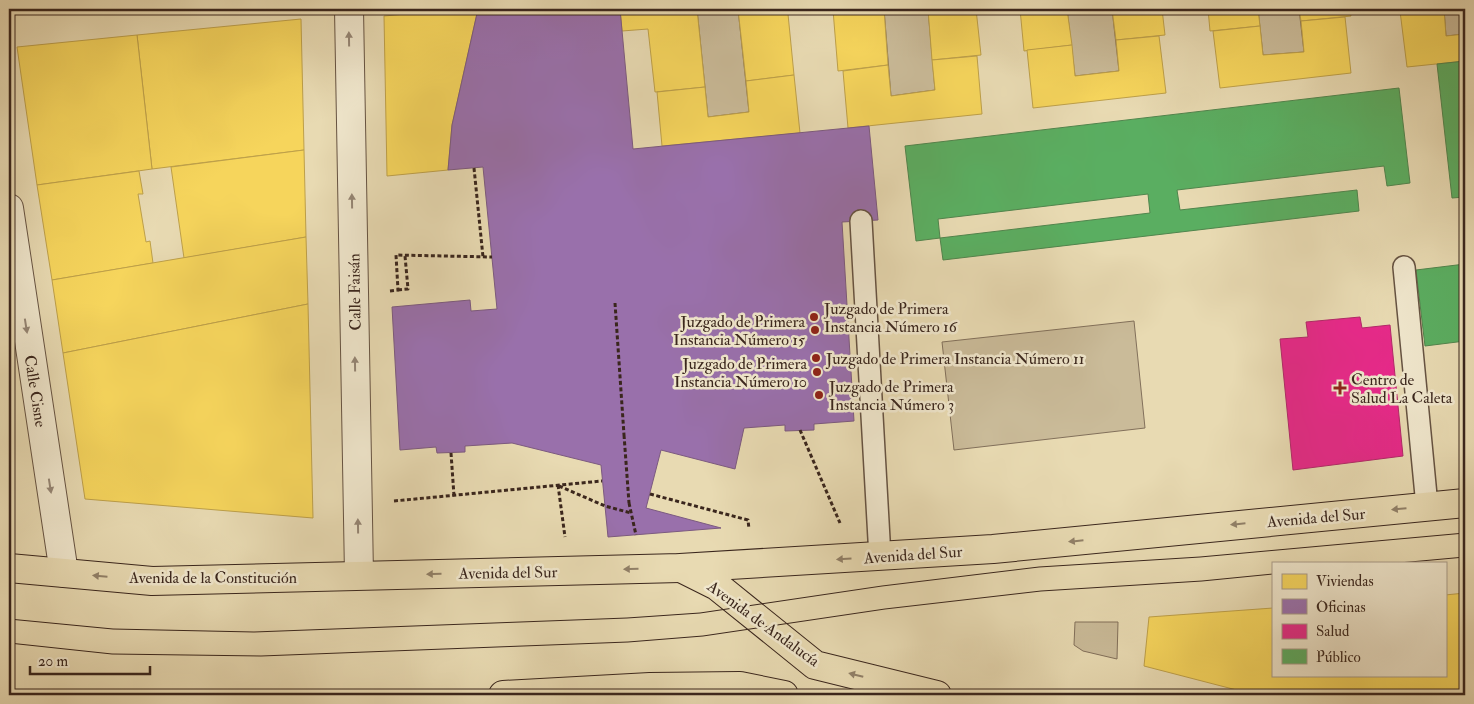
<svg xmlns="http://www.w3.org/2000/svg" width="1474" height="704" font-family="'IM FELL Double Pica',serif">
<style>
.green{fill:#cabb99;stroke:#82705b}
.homes{fill:#f6d55c;stroke:#bea049}
.offices{fill:#9970ab;stroke:#7c5a80}
.health{fill:#e7298a;stroke:#b32869}
.public{fill:#5aae61;stroke:#50854d;fill-rule:evenodd}
.lines{fill:none;stroke-linecap:round;stroke-linejoin:round}
.service-casing{stroke:#665342;stroke-width:24}
.tertiary-casing{stroke:#665342;stroke-width:30}
.primary-casing{stroke:#3a261d;stroke-width:30}
.path{stroke:#3a261d;stroke-width:3;stroke-dasharray:4 2.5;stroke-linecap:butt}
.service{stroke:#f0e7cd;stroke-width:21}
.tertiary{stroke:#f0e7cd;stroke-width:28}
.primary{stroke:#e8dab2;stroke-width:28}
.tram{stroke:#3a261d;stroke-width:1}
.path-bridge{stroke:#3a261d;stroke-width:3;stroke-dasharray:4 2.5;stroke-linecap:butt}
.oneway{fill:#958675}
.oneway2{fill:#918068}
.poi-dot{fill:#8f2418;stroke:#f0e7cd;stroke-width:2}
.labels{text-anchor:middle;stroke-width:5;stroke-linejoin:round;paint-order:stroke}
.street-label{font-size:16px;fill:#3a261d;stroke:#f0e7cd}
.poi-label{font-size:16px;fill:#3a261d;stroke:#f0e7cd;text-anchor:start}
</style>
<rect width="100%" height="100%" fill="#e8dab2"/>
<filter id="stains"><feTurbulence type="fractalNoise" baseFrequency=".004" numOctaves="4"/><feColorMatrix values="0 0 0 0 .2 0 0 0 0 .09 0 0 0 0 .02 0 0 0 .5 -.17"/></filter>
<radialGradient id="worn" r=".72"><stop offset=".6" stop-color="#630" stop-opacity="0"/><stop offset="1" stop-color="#630" stop-opacity=".3"/></radialGradient>
<!-- green -->
<g class="green">
<polygon points="697,9 738,9 749,112 708,117"/>
<polygon points="884,9 928,9 935,90 891,96"/>
<polygon points="1067,9 1112,9 1119,71 1075,76"/>
<polygon points="1258,9 1299,9 1304,52 1263,55"/>
<polygon points="1444,9 1465,9 1465,34 1446,36"/>
<polygon points="1134,321 1145,428 954,450 942,342"/>
<polygon points="1075,622 1118,622 1117,659 1083,651 1074,645"/>
</g>
<!-- homes -->
<g class="homes">
<polygon points="459,9 478,9 452,125 448,170 387,176 384,16"/>
<polygon points="620,9 697,9 705,87 655,92 648,29 622,31"/>
<polygon points="738,9 810,9 811,12 788,14 794,75 746,81"/>
<polygon points="810,9 884,9 888,65 838,71 833,10 811,12"/>
<polygon points="928,9 976,9 981,55 932,60"/>
<polygon points="1020,9 1067,9 1072,45 1024,51"/>
<polygon points="1112,9 1162,9 1165,35 1116,40"/>
<polygon points="1208,9 1258,9 1260,26 1210,31"/>
<polygon points="1299,9 1350,9 1351,16 1301,21"/>
<polygon points="1393,9 1420,9 1393,12"/>
<polygon points="1420,9 1444,9 1446,36 1465,34 1465,61 1407,67 1400,11"/>
<polygon points="1345,17 1351,73 1220,88 1213,31 1260,26 1263,55 1304,52 1301,21"/>
<polygon points="301,19 304,150 152,169 137,35"/>
<polygon points="137,35 152,169 37,185 17,47"/>
<polygon points="1159,36 1166,93 1033,108 1027,50 1072,45 1075,76 1119,71 1116,40"/>
<polygon points="977,56 982,114 848,128 843,71 888,65 891,96 935,90 932,60"/>
<polygon points="794,75 800,133 662,146 657,92 705,87 708,117 749,112 746,81"/>
<polygon points="304,150 306,237 184,258 171,167"/>
<polygon points="139,171 143,194 138,194 146,242 150,241 153,263 52,280 37,185"/>
<polygon points="306,237 308,304 63,353 52,280"/>
<polygon points="308,304 313,518 85,499 63,353"/>
<polygon points="1465,593 1465,695 1256,695 1144,666 1149,617 1273,608 1273,675 1445,675 1445,595"/>
</g>
<!-- offices -->
<polygon class="offices" points="478,9 620,9 633,149 869,126 878,220 842,222 854,421 814,424 814,430 785,431 785,425 744,428 735,469 661,450 646,508 721,528 608,537 601,465 512,443 465,446 465,452 437,453 436,447 400,450 392,307 470,300 471,311 497,309 483,167 448,170 452,125"/>
<!-- health -->
<polygon class="health" points="1360,317 1362,328 1390,325 1403,456 1293,470 1280,339 1308,337 1306,322"/>
<!-- public -->
<g class="public">
<polygon points="1465,61 1465,197 1452,198 1437,64"/>
<path d="M1399 88 1410 183 1387 186 1384 166 1177 190 1180 210 1357 190 1359 211 943 260 940 238 916 241 905 146ZM1148 194 1150 213 940 238 938 219Z"/>
<polygon points="1465,264 1465,341 1425,346 1416,270"/>
</g>
<g class="lines">
<defs>
<g id="service">
<polyline points="861,221 880,557"/>
<polyline points="1404,267 1427,506"/>
</g>
<g id="tertiary">
<polyline points="349,9 359,575"/>
<polyline points="9,208 64,573"/>
</g>
<g id="primary">
<polyline points="9,568 152,581 680,568 993,549 1465,503"/>
<polyline points="681,568 717,586 815,665 937,695"/>
<polyline points="503,695 650,687 740,686 784,695"/>
</g>
</defs>
<!-- service casing -->
<use href="#service" class="service-casing"/>
<!-- tertiary casing -->
<use href="#tertiary" class="tertiary-casing"/>
<!-- primary casing -->
<use href="#primary" class="primary-casing"/>
<!-- path -->
<g class="path">
<polyline points="474,168 483,257"/>
<polyline points="398,290 408,289 405,256"/>
<polyline points="390,291 398,290 396,255 492,257"/>
<polyline points="615,303 624,435"/>
<polyline points="800,430 840,523"/>
<polyline points="451,453 454,496"/>
<polyline points="558,485 565,537"/>
<polyline points="559,486 605,506 631,513"/>
<polyline points="650,494 748,520 749,529"/>
<polyline points="394,501 602,481"/>
<polyline points="629,503 636,535"/>
</g>
<!-- service -->
<use href="#service" class="service"/>
<!-- tertiary -->
<use href="#tertiary" class="tertiary"/>
<!-- primary -->
<use href="#primary" class="primary"/>
<!-- tram -->
<g class="tram">
<polyline points="1399,563 1465,557"/>
<polyline points="9,619 113,629 254,632 627,618 700,613 882,586 1039,567 1200,557 1465,533"/>
<polyline points="9,643 112,654 261,656 628,642 703,636 885,609 1041,591 1202,581 1273,574"/>
</g>
<!-- path-bridge -->
<polyline class="path-bridge" points="624,435 629,503"/>
</g>
<!-- one-way arrows -->
<defs><path id="oneway-solid" d="M-6-.8H1V-3.2L6.5 0L1 3.2V.8H-6Z" transform="scale(1.25)"/></defs>
<g class="oneway">
<use href="#oneway-solid" transform="translate(349 39) rotate(-91)"/>
<use href="#oneway-solid" transform="translate(352 201) rotate(-91)"/>
<use href="#oneway-solid" transform="translate(26 326) rotate(81)"/>
<use href="#oneway-solid" transform="translate(355 364) rotate(-91)"/>
<use href="#oneway-solid" transform="translate(50 486) rotate(81)"/>
<use href="#oneway-solid" transform="translate(358 526) rotate(-91)"/>
</g>
<g class="oneway2">
<use href="#oneway-solid" transform="translate(1399 509) rotate(175)"/>
<use href="#oneway-solid" transform="translate(1238 524) rotate(174)"/>
<use href="#oneway-solid" transform="translate(1076 541) rotate(174)"/>
<use href="#oneway-solid" transform="translate(844 559) rotate(177)"/>
<use href="#oneway-solid" transform="translate(631 569) rotate(179)"/>
<use href="#oneway-solid" transform="translate(434 574) rotate(179)"/>
<use href="#oneway-solid" transform="translate(100 576) rotate(-175)"/>
<use href="#oneway-solid" transform="translate(856 675) rotate(-166)"/>
</g>
<!-- markers -->
<g class="poi-dot">
<circle cx="814" cy="317" r="5"/>
<circle cx="815" cy="330" r="5"/>
<circle cx="816" cy="358" r="5"/>
<circle cx="817" cy="372" r="5"/>
<path d="M1337.5 380.5h5v5h5v5h-5v5h-5v-5h-5v-5h5z"/>
<circle cx="819" cy="395" r="5"/>
</g>
<g class="labels">
<!-- street labels -->
<g class="street-label">
<text transform="translate(354 292) rotate(-91)" y="6">Calle Faisán</text>
<text transform="translate(36 391) rotate(81)" y="6">Calle Cisne</text>
<text transform="translate(1316 517) rotate(-5)" y="6">Avenida del Sur</text>
<text transform="translate(913 554) rotate(-4)" y="6">Avenida del Sur</text>
<text transform="translate(508 572) rotate(-1)" y="6">Avenida del Sur</text>
<text x="213" y="583">Avenida de la Constitución</text>
<text transform="translate(764 623) rotate(36)" y="6">Avenida de Andalucía</text>
</g>
<!-- poi labels -->
<g class="poi-label">
<text x="824" y="314">Juzgado de Primera<tspan x="824" dy="18">Instancia Número 16</tspan></text>
<text x="805" y="327" text-anchor="end">Juzgado de Primera<tspan x="805" dy="18">Instancia Número 15</tspan></text>
<text x="826" y="364">Juzgado de Primera Instancia Número 11</text>
<text x="807" y="369" text-anchor="end">Juzgado de Primera<tspan x="807" dy="18">Instancia Número 10</tspan></text>
<text x="1351" y="385">Centro de<tspan x="1351" dy="18">Salud La Caleta</tspan></text>
<text x="829" y="392">Juzgado de Primera<tspan x="829" dy="18">Instancia Número 3</tspan></text>
</g>
</g>
<!-- margin -->
<rect width="1474" height="704" fill="none" stroke="#e8dab2" stroke-width="30"/>
<rect x="10" y="10" width="1454" height="684" fill="none" stroke="#3a261d" stroke-width="2.5"/>
<rect x="15" y="15" width="1444" height="674" fill="none" stroke="#3a261d"/>
<!-- legend -->
<rect x="1272" y="562" width="175" height="115" fill="#f0e7cd" stroke="#a79a87"/>
<rect x="1282" y="574" width="25" height="15" fill="#f6d55c" stroke="#a79a87"/>
<text x="1316" y="586" font-size="15" fill="#3a261d">Viviendas</text>
<rect x="1282" y="599" width="25" height="15" fill="#9970ab" stroke="#a79a87"/>
<text x="1316" y="612" font-size="15" fill="#3a261d">Oficinas</text>
<rect x="1282" y="624" width="25" height="15" fill="#e7298a" stroke="#a79a87"/>
<text x="1316" y="636" font-size="15" fill="#3a261d">Salud</text>
<rect x="1282" y="649" width="25" height="15" fill="#5aae61" stroke="#a79a87"/>
<text x="1316" y="662" font-size="15" fill="#3a261d">Público</text>
<!-- scale -->
<path d="M30 666v8h120v-8" fill="none" stroke="#3a261d" stroke-width="2.5"/>
<text x="38" y="666" font-size="15" fill="#3a261d" stroke="#f0e7cd" stroke-width="4" paint-order="stroke">20 m</text>
<rect width="100%" height="100%" filter="url(#stains)"/>
<rect width="100%" height="100%" fill="url(#worn)"/>
</svg>
